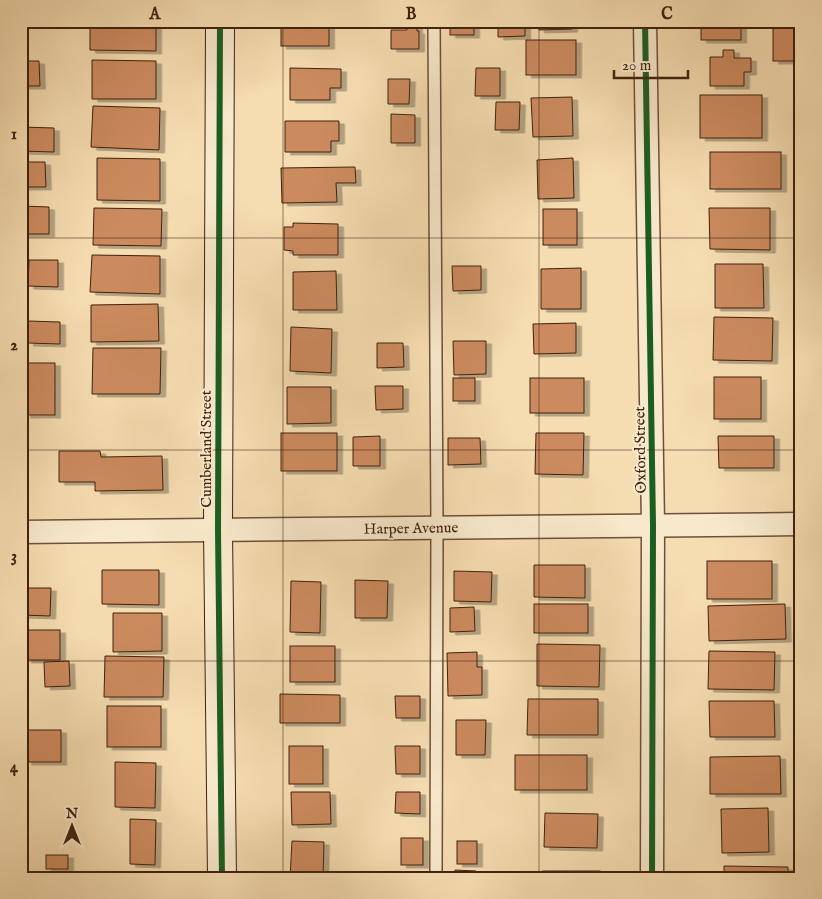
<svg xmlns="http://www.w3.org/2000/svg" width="822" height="899" font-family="'IM FELL English',serif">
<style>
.building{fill:#cc8b5e;stroke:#3f210e;filter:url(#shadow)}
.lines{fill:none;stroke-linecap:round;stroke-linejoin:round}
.lane-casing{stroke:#6d5037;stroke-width:14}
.street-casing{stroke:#6d5037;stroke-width:25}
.secondary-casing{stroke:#3f210e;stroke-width:30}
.lane{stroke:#f9e9cc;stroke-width:11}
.street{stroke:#f9e9cc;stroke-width:22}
.secondary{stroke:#f9e9cc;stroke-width:28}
.cycleway-casing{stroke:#f9e9cc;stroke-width:9}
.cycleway{stroke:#1b5e20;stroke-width:6}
.grid{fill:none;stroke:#3f210e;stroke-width:1;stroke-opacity:0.55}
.labels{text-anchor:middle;stroke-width:4;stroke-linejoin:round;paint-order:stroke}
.street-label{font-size:15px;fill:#3f210e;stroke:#f9e9cc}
.neatline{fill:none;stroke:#3f210e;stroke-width:2}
.grid-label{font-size:16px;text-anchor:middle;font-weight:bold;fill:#3f210e}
</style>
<defs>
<filter id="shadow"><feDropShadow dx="5.5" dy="3" stdDeviation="0" flood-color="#0004"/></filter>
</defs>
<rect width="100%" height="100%" fill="#f6ddb1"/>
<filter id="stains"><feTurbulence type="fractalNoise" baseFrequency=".004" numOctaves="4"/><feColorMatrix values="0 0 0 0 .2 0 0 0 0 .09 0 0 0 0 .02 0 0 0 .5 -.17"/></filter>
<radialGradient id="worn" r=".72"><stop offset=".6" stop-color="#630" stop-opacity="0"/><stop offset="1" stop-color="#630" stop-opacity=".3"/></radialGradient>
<!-- building -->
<g class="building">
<polygon points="90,21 156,21 156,51 90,50"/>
<rect x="281" y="21" width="48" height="25"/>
<polygon points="407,21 417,21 417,31 419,31 419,49 391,49 391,30 407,30"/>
<rect x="450" y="21" width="24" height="14"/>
<polygon points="498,21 525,21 525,36 498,37"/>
<polygon points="533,21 572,21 572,29 539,30 539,22 533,22"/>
<rect x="701" y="21" width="40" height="19"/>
<rect x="773" y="21" width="28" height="40"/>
<rect x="526" y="40" width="50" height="35"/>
<polygon points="723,50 734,50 734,58 751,58 751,72 744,72 744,86 710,86 710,57 723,57"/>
<polygon points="92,60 156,61 156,99 92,99"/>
<polygon points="21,61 39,61 40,86 21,86"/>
<polygon points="290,68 341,69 341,88 330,88 330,100 290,100"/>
<polygon points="476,68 500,68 500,96 475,96"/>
<polygon points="388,79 410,79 409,104 388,104"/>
<rect x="700" y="95" width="62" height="43"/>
<polygon points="572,97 573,136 533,137 531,98"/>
<polygon points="496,102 520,102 519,130 495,130"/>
<polygon points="93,106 160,108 159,150 91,147"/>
<polygon points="391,114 415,115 415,143 391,143"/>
<polygon points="285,121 339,121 339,141 331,141 331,152 285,152"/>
<polygon points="21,127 54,128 54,152 21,151"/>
<rect x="710" y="152" width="71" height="37"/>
<polygon points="97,158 160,159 160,201 97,200"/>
<polygon points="573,158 574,198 538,199 537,160"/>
<polygon points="21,162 45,162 46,187 21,187"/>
<polygon points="355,167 356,183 336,183 337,202 282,203 281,168"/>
<polygon points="21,206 49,207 49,234 21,234"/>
<polygon points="94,208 162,209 161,246 93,245"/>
<polygon points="709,208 770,208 770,250 710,249"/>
<rect x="543" y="209" width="34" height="36"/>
<polygon points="293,223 338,224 338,255 293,255 293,251 284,250 284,227 293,227"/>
<polygon points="92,255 160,256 160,294 90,292"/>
<polygon points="29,260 58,260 58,287 28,286"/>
<polygon points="715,264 763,264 764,308 715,308"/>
<polygon points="452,266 481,266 481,290 453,291"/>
<polygon points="581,268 581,309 541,309 541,269"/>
<polygon points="336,271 337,310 293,310 293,272"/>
<polygon points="158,304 159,341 91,342 91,305"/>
<polygon points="714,317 773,318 772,361 713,360"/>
<polygon points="28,321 60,322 60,344 28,343"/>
<polygon points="576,323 576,353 534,354 533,324"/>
<polygon points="291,327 332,329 331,373 290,371"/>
<polygon points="453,341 486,341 486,374 454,375"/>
<polygon points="377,343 403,343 404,367 377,368"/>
<polygon points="93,348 161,348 160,394 92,394"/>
<rect x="25" y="363" width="30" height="52"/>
<rect x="714" y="377" width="47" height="42"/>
<rect x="453" y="378" width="22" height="23"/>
<rect x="530" y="378" width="54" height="35"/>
<polygon points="375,386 403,386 403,409 376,410"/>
<polygon points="287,387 331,387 331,423 287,424"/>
<rect x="281" y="433" width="56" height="38"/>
<polygon points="536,433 584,433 583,475 535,474"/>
<polygon points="380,436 380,466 353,466 353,437"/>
<polygon points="718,436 774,436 774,468 719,468"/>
<polygon points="448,438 480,438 481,464 448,465"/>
<polygon points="59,451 100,451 101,457 162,456 163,490 95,491 95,482 59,482"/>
<rect x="707" y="561" width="65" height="38"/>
<polygon points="534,565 585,565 585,598 534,597"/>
<polygon points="102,570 159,570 159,605 102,604"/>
<polygon points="454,571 492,572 491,602 454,601"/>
<polygon points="355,580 388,581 387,618 355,618"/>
<polygon points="291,581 321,582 320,633 290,632"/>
<polygon points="21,588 51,588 50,616 21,615"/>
<rect x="534" y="604" width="54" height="29"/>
<polygon points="785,604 786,639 709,641 708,606"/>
<polygon points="474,607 475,631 450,632 450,608"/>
<polygon points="113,613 162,613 162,651 113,652"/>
<rect x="26" y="630" width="34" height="30"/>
<polygon points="537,644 600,645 599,687 537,686"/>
<rect x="290" y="646" width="45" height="36"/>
<polygon points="709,651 775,652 774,690 708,689"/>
<polygon points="477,652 477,667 482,667 482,695 448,696 447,653"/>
<polygon points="105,656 164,657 163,697 104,697"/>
<polygon points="69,661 70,686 45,687 44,662"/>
<polygon points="280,694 340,695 340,723 280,723"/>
<polygon points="395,696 420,696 420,718 396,718"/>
<polygon points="528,699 598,699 598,735 527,735"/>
<polygon points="709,701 774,701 775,737 710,737"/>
<rect x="107" y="706" width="54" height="41"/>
<polygon points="456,720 486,720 485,755 456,755"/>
<rect x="26" y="730" width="35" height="32"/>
<rect x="289" y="746" width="34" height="38"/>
<polygon points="395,746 420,746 420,774 396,774"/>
<rect x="515" y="755" width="72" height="35"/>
<polygon points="780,756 781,794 710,794 710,757"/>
<polygon points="115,762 156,763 155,808 115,807"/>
<polygon points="291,792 330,792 331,824 292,825"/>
<polygon points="396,792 420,792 420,814 395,813"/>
<polygon points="768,808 769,852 722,853 721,809"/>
<polygon points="545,813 598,814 597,848 544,847"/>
<polygon points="130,819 156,820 155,865 130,864"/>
<rect x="401" y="838" width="22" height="27"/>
<polygon points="292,841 324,842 323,878 290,878"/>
<rect x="457" y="841" width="20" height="23"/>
<rect x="46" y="855" width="22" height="14"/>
<polygon points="724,866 788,867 788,878 724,878"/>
<polygon points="455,870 476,871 476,878 455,878"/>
<rect x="543" y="871" width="57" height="7"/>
</g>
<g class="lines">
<defs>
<polyline id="lane" points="434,21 437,527 436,878"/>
<g id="street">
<polyline points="645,21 653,525 652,878"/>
<polyline points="21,532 801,524"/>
</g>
<polyline id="secondary" points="220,21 218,530 222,878"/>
</defs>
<!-- lane casing -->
<use href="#lane" class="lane-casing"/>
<!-- street casing -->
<use href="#street" class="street-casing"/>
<!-- secondary casing -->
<use href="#secondary" class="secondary-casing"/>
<!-- lane -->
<use href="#lane" class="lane"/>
<!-- street -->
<use href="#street" class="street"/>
<!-- secondary -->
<use href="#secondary" class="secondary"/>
<defs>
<g id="cycleway">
<polyline points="220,21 218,530 222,878"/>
<polyline points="645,21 653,525 652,878"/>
</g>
</defs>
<!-- cycleway casing -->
<use href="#cycleway" class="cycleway-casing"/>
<!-- cycleway -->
<use href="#cycleway" class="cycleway"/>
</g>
<!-- grid -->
<path class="grid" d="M283 21V878M539 21V878M21 238H801M21 450H801M21 661H801"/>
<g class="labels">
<!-- street labels -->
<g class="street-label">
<text transform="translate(206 449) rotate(-90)" y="5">Cumberland Street</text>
<text transform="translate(640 450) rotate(-91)" y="5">Oxford Street</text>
<text transform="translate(411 528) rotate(-1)" y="5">Harper Avenue</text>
</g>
</g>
<!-- margin -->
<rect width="822" height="899" fill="none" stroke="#f6ddb1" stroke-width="55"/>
<!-- north arrow -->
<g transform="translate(72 826)" stroke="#f9e9cc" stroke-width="4" paint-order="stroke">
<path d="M0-4L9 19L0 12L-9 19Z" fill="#3f210e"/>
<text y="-8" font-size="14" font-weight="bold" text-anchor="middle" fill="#3f210e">N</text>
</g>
<!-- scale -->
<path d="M614 70v8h74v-8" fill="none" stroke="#3f210e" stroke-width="2.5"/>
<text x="622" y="70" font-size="15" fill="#3f210e" stroke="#f9e9cc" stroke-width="4" paint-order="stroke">20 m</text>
<rect x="28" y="28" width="766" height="844" class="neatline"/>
<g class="grid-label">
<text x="155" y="19">A</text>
<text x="411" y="19">B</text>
<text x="667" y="19">C</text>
<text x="14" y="139">1</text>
<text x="14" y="350">2</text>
<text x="14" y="561">3</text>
<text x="14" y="772">4</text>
</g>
<rect width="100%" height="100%" filter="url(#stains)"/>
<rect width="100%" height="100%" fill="url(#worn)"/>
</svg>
